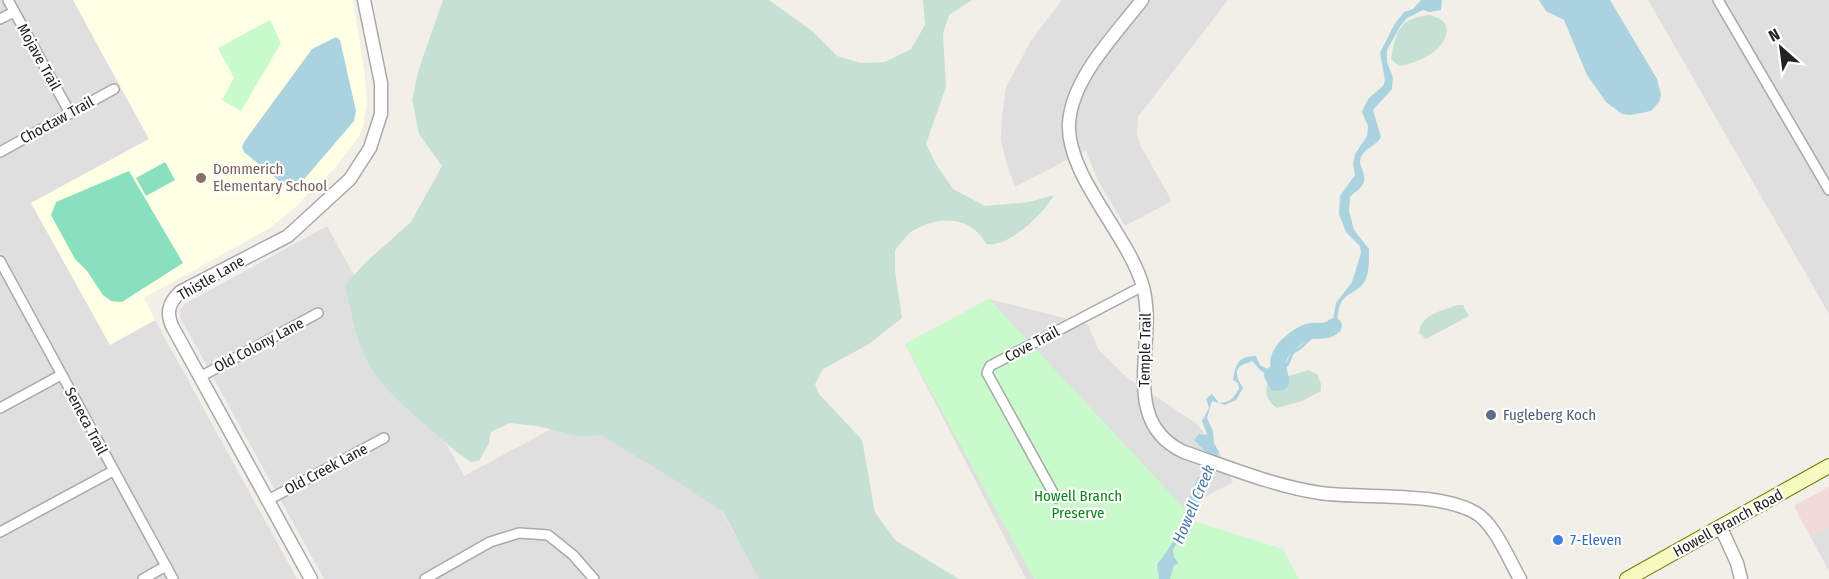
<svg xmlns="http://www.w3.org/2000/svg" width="1829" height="579" font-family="'Fira Sans Condensed',sans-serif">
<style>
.residential{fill:#e0dfdf}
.commercial{fill:#f2dad9}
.education{fill:#ffffe5}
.wetland{fill:#c6e0d4}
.park{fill:#c8facc}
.pitch{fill:#88e0be}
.water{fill:#aad3df}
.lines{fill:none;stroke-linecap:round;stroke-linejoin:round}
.stream{stroke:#aad3df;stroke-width:3}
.river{stroke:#aad3df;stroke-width:16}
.minor-casing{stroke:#a9a9a9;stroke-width:12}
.tertiary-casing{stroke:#a9a9a9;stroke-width:15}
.secondary-casing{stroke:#707d05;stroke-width:16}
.minor{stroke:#fff;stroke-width:9}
.tertiary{stroke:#fff;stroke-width:12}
.secondary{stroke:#f7fabf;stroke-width:14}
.education-dot{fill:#8d6e63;stroke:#fff;stroke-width:2}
.service-dot{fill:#5c6f8a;stroke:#fff;stroke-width:2}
.shop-dot{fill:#3f7fe0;stroke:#fff;stroke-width:2}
.labels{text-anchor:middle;stroke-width:4.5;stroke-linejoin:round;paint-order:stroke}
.street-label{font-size:15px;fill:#222;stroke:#fff}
.education-label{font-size:15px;fill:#785e54;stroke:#fff;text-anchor:start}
.service-label{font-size:15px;fill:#4e5e75;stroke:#fff;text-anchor:start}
.park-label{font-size:15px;fill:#0c8416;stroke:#fff}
.shop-label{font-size:15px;fill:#366cbe;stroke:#fff;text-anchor:start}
.water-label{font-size:16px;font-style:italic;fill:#4a7aab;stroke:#fff}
</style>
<rect width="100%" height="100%" fill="#f2efe9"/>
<!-- residential -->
<g class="residential">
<polygon points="0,0 73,0 149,139 31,203 110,344 155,320 297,579 0,579"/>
<polygon points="1062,0 1228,0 1138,117 1137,133 1140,145 1172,201 1125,226 1097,179 1086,150 1015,187 1006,162 1001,140 1002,116 1006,87 1032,39"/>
<polygon points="1648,0 1829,0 1829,314"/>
<polygon points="327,226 464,476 646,378 760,579 324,579 180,317 179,311 185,304"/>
<polygon points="989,299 1088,324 1098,349 1125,376 1197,424 1220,454 1233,482 1052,579 1026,579 905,344"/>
<polygon points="1829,487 1829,571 1794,506"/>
</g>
<!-- commercial -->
<polygon class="commercial" points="1829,487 1829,527 1811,537 1794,506"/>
<!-- education -->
<polygon class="education" points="73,0 353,0 365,76 367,102 363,127 358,138 335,168 290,212 268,229 144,298 155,320 110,345 31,203 149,139"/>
<!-- wetland -->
<g class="wetland">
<path d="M443 0H769L812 31 837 56 861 63 885 62 911 49 925 25 923 0H972L949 15 943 34 946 87 926 144 936 164 953 189 985 206 1029 202 1054 195C1044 213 1008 249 986 244 971 215 936 215 911 232 905 237 900 244 895 250V271L902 318 869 344 823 369 815 384 819 394 862 440 875 512 895 540 959 579H759L723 512 675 480 601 435 578 436 537 426 510 423 491 432 489 443 479 461 471 462 458 453C430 428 384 394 367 361 355 338 351 310 345 285L366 262 411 222 442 166 419 134 412 99 419 69Z"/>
<path d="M1430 15C1434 17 1440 18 1443 21 1453 31 1441 48 1431 54 1421 60 1411 64 1399 66L1391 59C1396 31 1399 18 1430 15Z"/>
<path d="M1457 305H1463L1469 316 1426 339 1419 333C1421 314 1442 311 1457 305Z"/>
<path d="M1308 370 1317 374 1321 384V391L1302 401 1277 408C1269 403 1263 393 1268 384L1274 389 1284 387 1286 377Z"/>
</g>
<!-- park -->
<g class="park">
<polygon points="270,20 281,43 241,111 222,100 234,78 218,48"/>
<polygon points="989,299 1184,508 1197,512 1193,521 1283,549 1299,579 1034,579 905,344"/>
</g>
<!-- pitch -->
<g class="pitch">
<polygon points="165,162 175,180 146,196 136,178"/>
<polygon points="129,171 183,263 122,302 111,301 103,295 87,271 75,259 51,215 56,202"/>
</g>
<!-- water -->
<g class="water">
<path d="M1421 0H1442L1441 10 1429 12 1423 10 1407 18 1401 25 1387 50V62L1393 78 1392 89 1373 110 1381 137C1376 146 1366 147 1361 157 1357 166 1368 174 1363 184 1360 190 1354 192 1350 197L1349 211 1354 230 1369 249C1369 260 1370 278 1361 286 1355 292 1347 294 1342 301 1336 311 1339 319 1335 328L1325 334 1317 335 1315 330 1332 326 1336 303 1352 282 1361 253 1360 246 1346 232 1339 214 1340 196 1355 175 1353 164 1355 154 1367 136 1368 126 1362 112 1364 107 1369 98 1383 86 1385 80 1380 53 1394 25 1404 12 1413 9Z"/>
<polygon points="1539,0 1610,0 1657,79 1661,95 1659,102 1651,111 1630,115 1622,114 1606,102 1587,75 1564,20 1546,11"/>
<polygon points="336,37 340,40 356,111 354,121 300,184 293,187 284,185 244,152 242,147 244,142 312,49"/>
<path d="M1256 356 1260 365 1273 372 1278 380H1280L1279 374 1285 376 1284 387 1278 391 1268 383 1270 377 1260 370 1252 361C1249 363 1246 363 1242 365 1232 371 1239 381 1243 388L1236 400 1225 405 1212 401 1207 418 1213 431 1214 443 1219 452 1214 474 1173 550 1174 557 1179 564 1174 565 1170 579H1159L1157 564C1174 545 1187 516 1191 492L1194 489 1197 478 1204 476 1206 473 1209 455 1194 440 1199 434 1205 435 1207 434 1202 421 1209 408 1206 399 1212 394 1219 403C1230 403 1233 398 1239 389L1238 383 1233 380C1236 364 1238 356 1256 356Z"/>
</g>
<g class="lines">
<!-- stream -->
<path class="stream" d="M1281 377 1284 367 1287 365 1293 352C1305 348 1309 334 1320 333"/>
<!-- river -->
<path class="river" d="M1272 375 1276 383 1281 382C1281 374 1276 366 1279 358 1282 347 1301 332 1312 331 1321 330 1326 333 1334 326"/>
<defs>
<g id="minor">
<polyline points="8,0 70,113"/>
<polyline points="1718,0 1829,190"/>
<polyline points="0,19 14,12"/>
<polyline points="0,152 114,89"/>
<polyline points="0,261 173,579"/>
<polyline points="200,377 318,313"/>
<polyline points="0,408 61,375"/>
<polyline points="1056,498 987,373 990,366 1143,286"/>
<polyline points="268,500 384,438"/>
<polyline points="0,532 113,471"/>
<polyline points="143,579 166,566"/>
<polyline points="425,579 490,542 519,533 548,535 573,555 594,579"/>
</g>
<g id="tertiary">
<path d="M1142 0C1115 35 1072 78 1069 123 1066 176 1129 235 1143 287 1158 342 1117 421 1184 452 1228 467 1274 486 1320 493 1365 499 1435 491 1474 512 1494 522 1509 560 1520 579"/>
<polyline points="1721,528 1737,563 1741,579"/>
<path d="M311 579 172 326C166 312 169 303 180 292L288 236 350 179 370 148 381 114V83L364 0"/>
</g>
<polyline id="secondary" points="1627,579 1829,466"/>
</defs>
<!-- minor casing -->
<use href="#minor" class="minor-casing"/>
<!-- tertiary casing -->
<use href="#tertiary" class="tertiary-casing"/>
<!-- secondary casing -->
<use href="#secondary" class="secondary-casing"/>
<!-- minor -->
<use href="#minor" class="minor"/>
<!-- tertiary -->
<use href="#tertiary" class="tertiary"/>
<!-- secondary -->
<use href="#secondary" class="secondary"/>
</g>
<!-- markers -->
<circle class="education-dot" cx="201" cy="178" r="6"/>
<circle class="service-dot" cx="1491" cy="415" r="6"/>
<circle class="shop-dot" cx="1558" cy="540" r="6"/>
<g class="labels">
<!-- street labels -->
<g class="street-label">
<text transform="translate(39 57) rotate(61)" y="5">Mojave Trail</text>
<text transform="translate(57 120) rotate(-29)" y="5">Choctaw Trail</text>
<text transform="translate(211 278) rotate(-30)" y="5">Thistle Lane</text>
<text transform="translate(1032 344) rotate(-28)" y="5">Cove Trail</text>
<text transform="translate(259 345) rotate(-28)" y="5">Old Colony Lane</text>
<text transform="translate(1145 350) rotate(-89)" y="5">Temple Trail</text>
<text transform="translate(86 421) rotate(62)" y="5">Seneca Trail</text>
<text transform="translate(326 469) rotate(-28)" y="5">Old Creek Lane</text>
<text transform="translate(1728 523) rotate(-29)" y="5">Howell Branch Road</text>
</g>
<!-- education labels -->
<g class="education-label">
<text x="213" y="174">Dommerich<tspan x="213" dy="17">Elementary School</tspan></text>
</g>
<!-- service labels -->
<g class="service-label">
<text x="1503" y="420">Fugleberg Koch</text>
</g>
<!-- park labels -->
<g class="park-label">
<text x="1078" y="501">Howell Branch<tspan x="1078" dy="17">Preserve</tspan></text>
</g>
<!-- shop labels -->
<g class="shop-label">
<text x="1570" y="545">7-Eleven</text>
</g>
<!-- water labels -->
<g class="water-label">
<text transform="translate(1193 504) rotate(-67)" y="6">Howell Creek</text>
</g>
</g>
<!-- north arrow -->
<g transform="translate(1781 48) rotate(332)" stroke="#ffffff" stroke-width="4.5" paint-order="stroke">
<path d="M0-4.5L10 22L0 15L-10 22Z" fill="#222222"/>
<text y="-9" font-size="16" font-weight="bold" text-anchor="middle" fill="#222222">N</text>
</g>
</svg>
